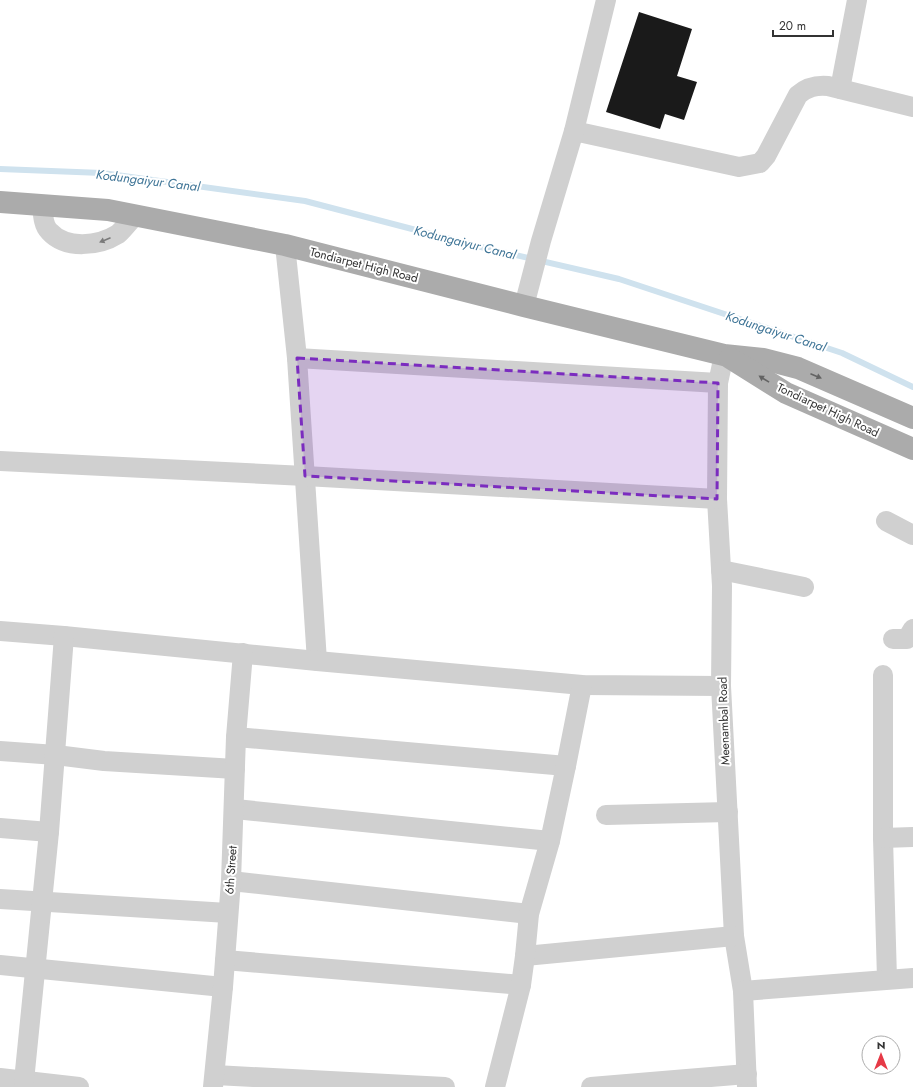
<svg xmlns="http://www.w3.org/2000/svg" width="913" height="1087" font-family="Jost,sans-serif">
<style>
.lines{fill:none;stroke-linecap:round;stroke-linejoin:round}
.stream{stroke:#cfe2ee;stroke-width:6}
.building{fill:#1a1a1a}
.minor{stroke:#d0d0d0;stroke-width:20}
.major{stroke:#ababab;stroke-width:22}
.oneway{fill:#7a7a7a}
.oneway2{fill:#636363}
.marked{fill:#7b2cbf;fill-opacity:0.2;stroke:#7b2cbf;stroke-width:3;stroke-dasharray:8 5;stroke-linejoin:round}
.labels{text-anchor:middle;stroke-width:4;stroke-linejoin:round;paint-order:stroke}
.street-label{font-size:12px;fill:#333;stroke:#fff}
.water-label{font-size:13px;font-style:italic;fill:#3f7597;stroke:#fff}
</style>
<rect width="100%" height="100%" fill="#fff"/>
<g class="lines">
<!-- stream -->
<polyline class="stream" points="0,169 102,173 305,201 481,247 619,279 842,353 913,387"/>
</g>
<!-- building -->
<polygon class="building" points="639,12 692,29 677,76 697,82 684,120 665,114 660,129 606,112"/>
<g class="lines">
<!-- minor -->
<g class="minor">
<polyline points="840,89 857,0"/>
<path d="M574 131 739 167 760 163 766 156 798 95C807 87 816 85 828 86L913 107"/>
<path d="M42 205C43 214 43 225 49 231 66 250 99 246 118 234 124 229 129 221 135 216"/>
<polyline points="285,245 297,358 317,661"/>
<polyline points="524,306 541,241 574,131 606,0"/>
<polyline points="724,355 718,383 717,499 722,586 721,686 734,936 743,991 747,1087"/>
<polyline points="297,358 718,383"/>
<polyline points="0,461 305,476 717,499"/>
<polyline points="886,521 913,535"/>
<polyline points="721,570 804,587"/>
<polyline points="0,631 64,636 317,661 582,685 721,686"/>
<polyline points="893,639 907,639 913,629"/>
<polyline points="883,675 883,838 887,979"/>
<polyline points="236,737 566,766"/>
<polyline points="0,751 56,755 104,761 235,769"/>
<polyline points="235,809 550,841"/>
<polyline points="606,815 728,812"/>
<polyline points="0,828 49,832"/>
<polyline points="883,838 913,837"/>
<polyline points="231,881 529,914"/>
<polyline points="0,899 228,913"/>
<polyline points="525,956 734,936"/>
<polyline points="225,960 521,985"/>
<polyline points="0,965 223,987"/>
<polyline points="743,991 913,978"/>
<polyline points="215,1075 445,1087"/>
<polyline points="0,1078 79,1087"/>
<polyline points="24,1081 49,832 64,636"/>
<polyline points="213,1087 223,987 231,881 236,737 243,653"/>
<polyline points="495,1087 521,985 525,956 529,914 550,841 566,766 582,685"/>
<polyline points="591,1087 747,1074"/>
</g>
<!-- major -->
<g class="major">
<polyline points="0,202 108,210 285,245 524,306 724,355 763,359 798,368 913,418"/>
<polyline points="730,358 786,393 913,449"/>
</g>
</g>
<!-- one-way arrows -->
<defs><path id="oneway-solid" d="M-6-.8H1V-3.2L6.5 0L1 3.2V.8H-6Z"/></defs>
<use class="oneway" href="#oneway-solid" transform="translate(105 240) rotate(157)"/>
<g class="oneway2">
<use href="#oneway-solid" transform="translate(816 376) rotate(23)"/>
<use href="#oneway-solid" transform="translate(764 379) rotate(-148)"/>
</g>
<!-- marked area -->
<path class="marked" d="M297 358 718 383 717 499 305 476Z"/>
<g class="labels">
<!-- street labels -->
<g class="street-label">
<text transform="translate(364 265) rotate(14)" y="4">Tondiarpet High Road</text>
<text transform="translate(828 410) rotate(25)" y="4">Tondiarpet High Road</text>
<text transform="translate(724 721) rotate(-92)" y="4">Meenambal Road</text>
<text transform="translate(231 870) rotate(-86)" y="4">6th Street</text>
</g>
<!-- water labels -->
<g class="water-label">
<text transform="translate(148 180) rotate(7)" y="5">Kodungaiyur Canal</text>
<text transform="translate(465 242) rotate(14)" y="5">Kodungaiyur Canal</text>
<text transform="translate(776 331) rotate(18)" y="5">Kodungaiyur Canal</text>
</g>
</g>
<!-- north arrow -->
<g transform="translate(881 1055)"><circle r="19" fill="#ffffff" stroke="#adadad"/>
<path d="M0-3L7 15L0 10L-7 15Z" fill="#e63946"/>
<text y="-6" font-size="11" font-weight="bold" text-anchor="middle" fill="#333333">N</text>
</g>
<!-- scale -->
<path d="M773 30v6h60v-6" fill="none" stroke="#333333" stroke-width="2"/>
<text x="779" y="30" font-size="12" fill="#333333" stroke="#ffffff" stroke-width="3" paint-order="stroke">20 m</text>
</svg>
